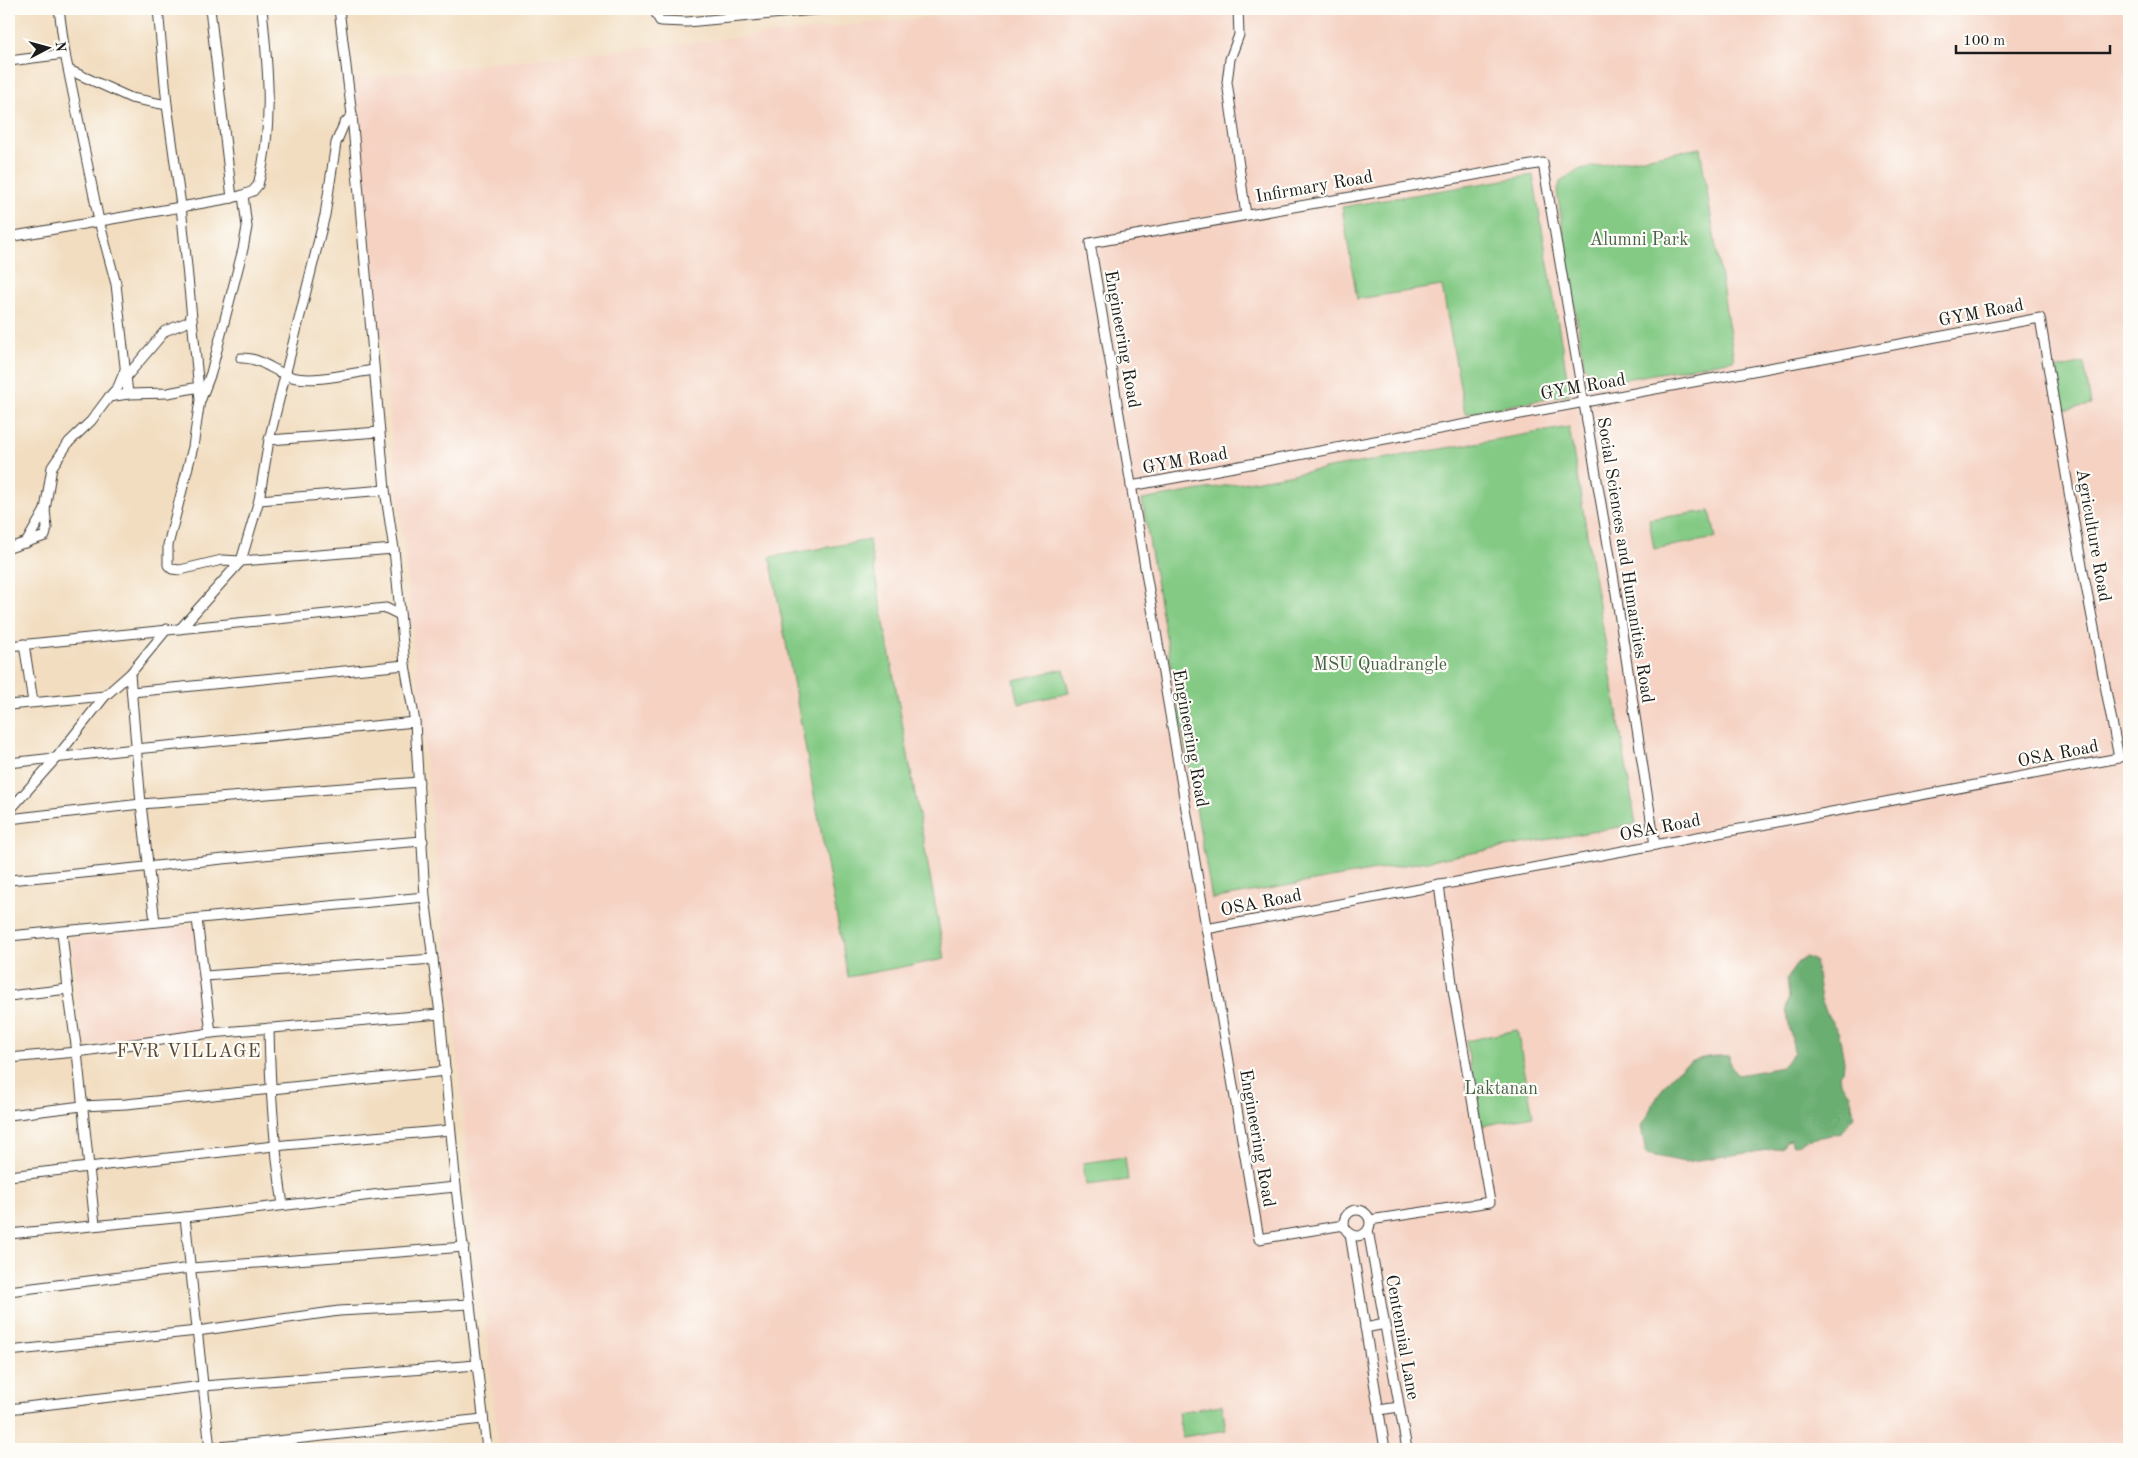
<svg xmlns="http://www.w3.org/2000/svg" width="2138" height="1458" font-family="'Old Standard TT',serif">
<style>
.built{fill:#f5d2c2}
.green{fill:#84ca85;stroke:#507350}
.forest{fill:#6bae72;stroke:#446547}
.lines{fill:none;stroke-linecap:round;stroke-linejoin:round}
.street-casing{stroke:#3c3935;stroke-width:11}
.street{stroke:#fff;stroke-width:9}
.labels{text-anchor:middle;stroke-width:4.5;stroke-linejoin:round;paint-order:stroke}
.street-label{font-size:18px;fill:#1c1c1c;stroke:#fdfcf7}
.park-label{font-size:18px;fill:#466246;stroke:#fdfcf7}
.neighbourhood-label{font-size:19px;letter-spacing:1px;fill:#5a4833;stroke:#fdfcf7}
</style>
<rect width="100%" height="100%" fill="#fdfcf7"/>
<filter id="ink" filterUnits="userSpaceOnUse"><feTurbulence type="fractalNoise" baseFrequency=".02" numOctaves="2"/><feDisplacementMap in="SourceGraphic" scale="10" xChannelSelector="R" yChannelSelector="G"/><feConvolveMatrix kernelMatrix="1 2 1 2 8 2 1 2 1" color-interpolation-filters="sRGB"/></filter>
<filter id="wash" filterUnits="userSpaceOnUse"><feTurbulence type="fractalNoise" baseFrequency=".0096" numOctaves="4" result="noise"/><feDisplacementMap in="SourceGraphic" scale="20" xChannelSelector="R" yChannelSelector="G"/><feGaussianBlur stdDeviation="1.12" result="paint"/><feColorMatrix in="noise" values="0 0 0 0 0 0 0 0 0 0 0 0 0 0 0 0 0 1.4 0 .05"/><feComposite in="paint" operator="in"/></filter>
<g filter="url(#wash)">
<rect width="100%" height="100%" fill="#f2ddc0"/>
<!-- built -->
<g class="built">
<polygon points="1004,9 2129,9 2129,1449 499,1449 354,78"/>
<polygon points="197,925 211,1031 82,1045 72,939"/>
</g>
<!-- green -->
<g class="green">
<path d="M1700 148 1734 360 1602 383C1592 379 1588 374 1584 364L1557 192 1561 180 1581 169Z"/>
<polygon points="1533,175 1570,394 1465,414 1442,286 1357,299 1342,207"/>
<polygon points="2084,363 2091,405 2063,410 2056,369"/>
<polygon points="1569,427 1636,824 1212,899 1142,500"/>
<polygon points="1710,511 1716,538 1654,549 1649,519"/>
<polygon points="869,540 945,959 848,977 770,557"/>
<polygon points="1064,669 1069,693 1019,704 1014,680"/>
<polygon points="1517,1030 1533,1116 1481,1126 1466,1041"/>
<polygon points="1125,1157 1128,1180 1086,1185 1083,1163"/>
<polygon points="1222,1405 1226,1430 1182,1437 1178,1412"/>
</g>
<!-- forest -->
<path class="forest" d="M1806 957 1815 961 1821 1000 1828 1016 1839 1033 1844 1062 1843 1071 1839 1074 1840 1082 1850 1094 1854 1115 1842 1133 1805 1140 1800 1144 1793 1145 1790 1140 1786 1141 1782 1148 1684 1162 1646 1154 1641 1126C1664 1086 1675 1053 1729 1056L1730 1064 1738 1075 1782 1067 1794 1052 1786 1009 1789 997 1787 978 1798 962Z"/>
</g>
<g filter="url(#ink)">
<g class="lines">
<defs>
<g id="street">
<polyline points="9,9 10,9"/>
<polyline points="59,9 65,54 99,221 116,284 128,394"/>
<polyline points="158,9 167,105 181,206 200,400 193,447 168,545 168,565 172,569 180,570 222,560 241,561 394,549"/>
<polyline points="210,9 232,198"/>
<polyline points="339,9 352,115 385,490 394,549 405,665 415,722 425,897 440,1014 456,1187 487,1449"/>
<polyline points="656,9 657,16 660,21 687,22 825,9"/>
<polyline points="1238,9 1239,35 1230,59 1227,82 1246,215"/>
<polyline points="9,61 65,54"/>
<polyline points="69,70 131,98 167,105"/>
<polyline points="9,237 232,198 243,195"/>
<path d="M241 358C260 357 274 372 292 377 315 383 351 373 374 370"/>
<polyline points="127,376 165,331 190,321 191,315"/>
<polyline points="109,397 118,387 125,370"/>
<path d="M201 399 211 373 243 249 247 227 243 195 253 191 258 185C274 127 268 67 262 9"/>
<polyline points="269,440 379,432"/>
<polyline points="1131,486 2040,318 2076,534 2119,758 1206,929"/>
<polyline points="259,500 385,490"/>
<polyline points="26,543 45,510"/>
<polyline points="9,548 45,536 47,528 45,510 52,467 69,442 91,421 109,397 128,394 168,393 199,387"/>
<polyline points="180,629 241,561 259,500 269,440 325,215 336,143 344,124 352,115"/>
<polyline points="24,644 33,702"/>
<polyline points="9,646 386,608 400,615"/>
<polyline points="130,674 141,804 155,922"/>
<polyline points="132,692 405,665"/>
<polyline points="9,705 105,696"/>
<polyline points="9,763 135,749 415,722"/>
<polyline points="9,811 57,757 105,696 130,674 167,629"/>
<polyline points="9,819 141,804 419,782"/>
<path d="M9 880C147 868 284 851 423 841"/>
<polyline points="197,919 211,1033"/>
<polyline points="62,932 68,989 77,1052 95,1225"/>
<polyline points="9,936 425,897"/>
<polyline points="205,976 433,959"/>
<polyline points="9,996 68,989"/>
<path d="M269 1028C270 1088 274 1146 283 1205"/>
<polyline points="9,1058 77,1052 211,1033 440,1014"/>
<polyline points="9,1115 82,1106 126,1104 446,1071"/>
<polyline points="9,1176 274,1146 450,1130"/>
<circle cx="1357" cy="1223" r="13"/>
<polyline points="185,1217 210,1449"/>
<polyline points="1370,1220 1490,1202 1453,990 1439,885"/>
<polyline points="1344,1225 1259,1239 1090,243 1543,163 1613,574 1655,845"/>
<polyline points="1368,1230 1407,1449"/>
<polyline points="9,1234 185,1217 381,1194 456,1187"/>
<polyline points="1350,1234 1385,1449"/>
<polyline points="9,1291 191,1268 464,1247"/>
<polyline points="1365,1328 1385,1324"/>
<polyline points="9,1351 197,1331 339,1311 470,1304"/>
<polyline points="9,1409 203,1386 477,1365"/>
<polyline points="1379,1410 1399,1407"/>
<polyline points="200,1449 483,1419"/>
</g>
</defs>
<!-- street casing -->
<use href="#street" class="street-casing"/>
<!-- street -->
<use href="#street" class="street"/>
</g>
</g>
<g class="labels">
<!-- street labels -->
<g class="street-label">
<text transform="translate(1314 186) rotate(-10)" y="6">Infirmary Road</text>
<text transform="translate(1981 312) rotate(-11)" y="6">GYM Road</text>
<text transform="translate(1123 339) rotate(80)" y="6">Engineering Road</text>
<text transform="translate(1583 386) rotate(-10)" y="6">GYM Road</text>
<text transform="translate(1185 460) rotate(-10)" y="6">GYM Road</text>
<text transform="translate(2094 535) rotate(80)" y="6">Agriculture Road</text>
<text transform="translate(1626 560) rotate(81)" y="6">Social Sciences and Humanities Road</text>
<text transform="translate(1191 738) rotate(80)" y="6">Engineering Road</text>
<text transform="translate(2058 753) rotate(-11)" y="6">OSA Road</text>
<text transform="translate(1660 827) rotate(-11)" y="6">OSA Road</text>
<text transform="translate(1261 902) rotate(-11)" y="6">OSA Road</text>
<text transform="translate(1258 1138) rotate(80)" y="6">Engineering Road</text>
<text transform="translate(1403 1337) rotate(80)" y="6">Centennial Lane</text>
</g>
<!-- park labels -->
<g class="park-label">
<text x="1639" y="245">Alumni Park</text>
<text x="1380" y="670">MSU Quadrangle</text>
<text x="1501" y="1094">Laktanan</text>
</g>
<!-- neighbourhood labels -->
<g class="neighbourhood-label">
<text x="189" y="1057">FVR VILLAGE</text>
</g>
</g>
<!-- margin -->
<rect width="2138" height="1458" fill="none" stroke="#fdfcf7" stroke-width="30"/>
<!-- north arrow -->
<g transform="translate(48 48) rotate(84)" stroke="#fdfcf7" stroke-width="4" paint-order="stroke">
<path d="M0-4L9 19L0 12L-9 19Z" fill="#1c1c1c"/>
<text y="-8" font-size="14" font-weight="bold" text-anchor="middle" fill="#1c1c1c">N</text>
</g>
<!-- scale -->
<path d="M1956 45v8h154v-8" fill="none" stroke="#1c1c1c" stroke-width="2.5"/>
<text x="1963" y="45" font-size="15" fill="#1c1c1c" stroke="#fdfcf7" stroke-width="4" paint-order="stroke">100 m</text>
</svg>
